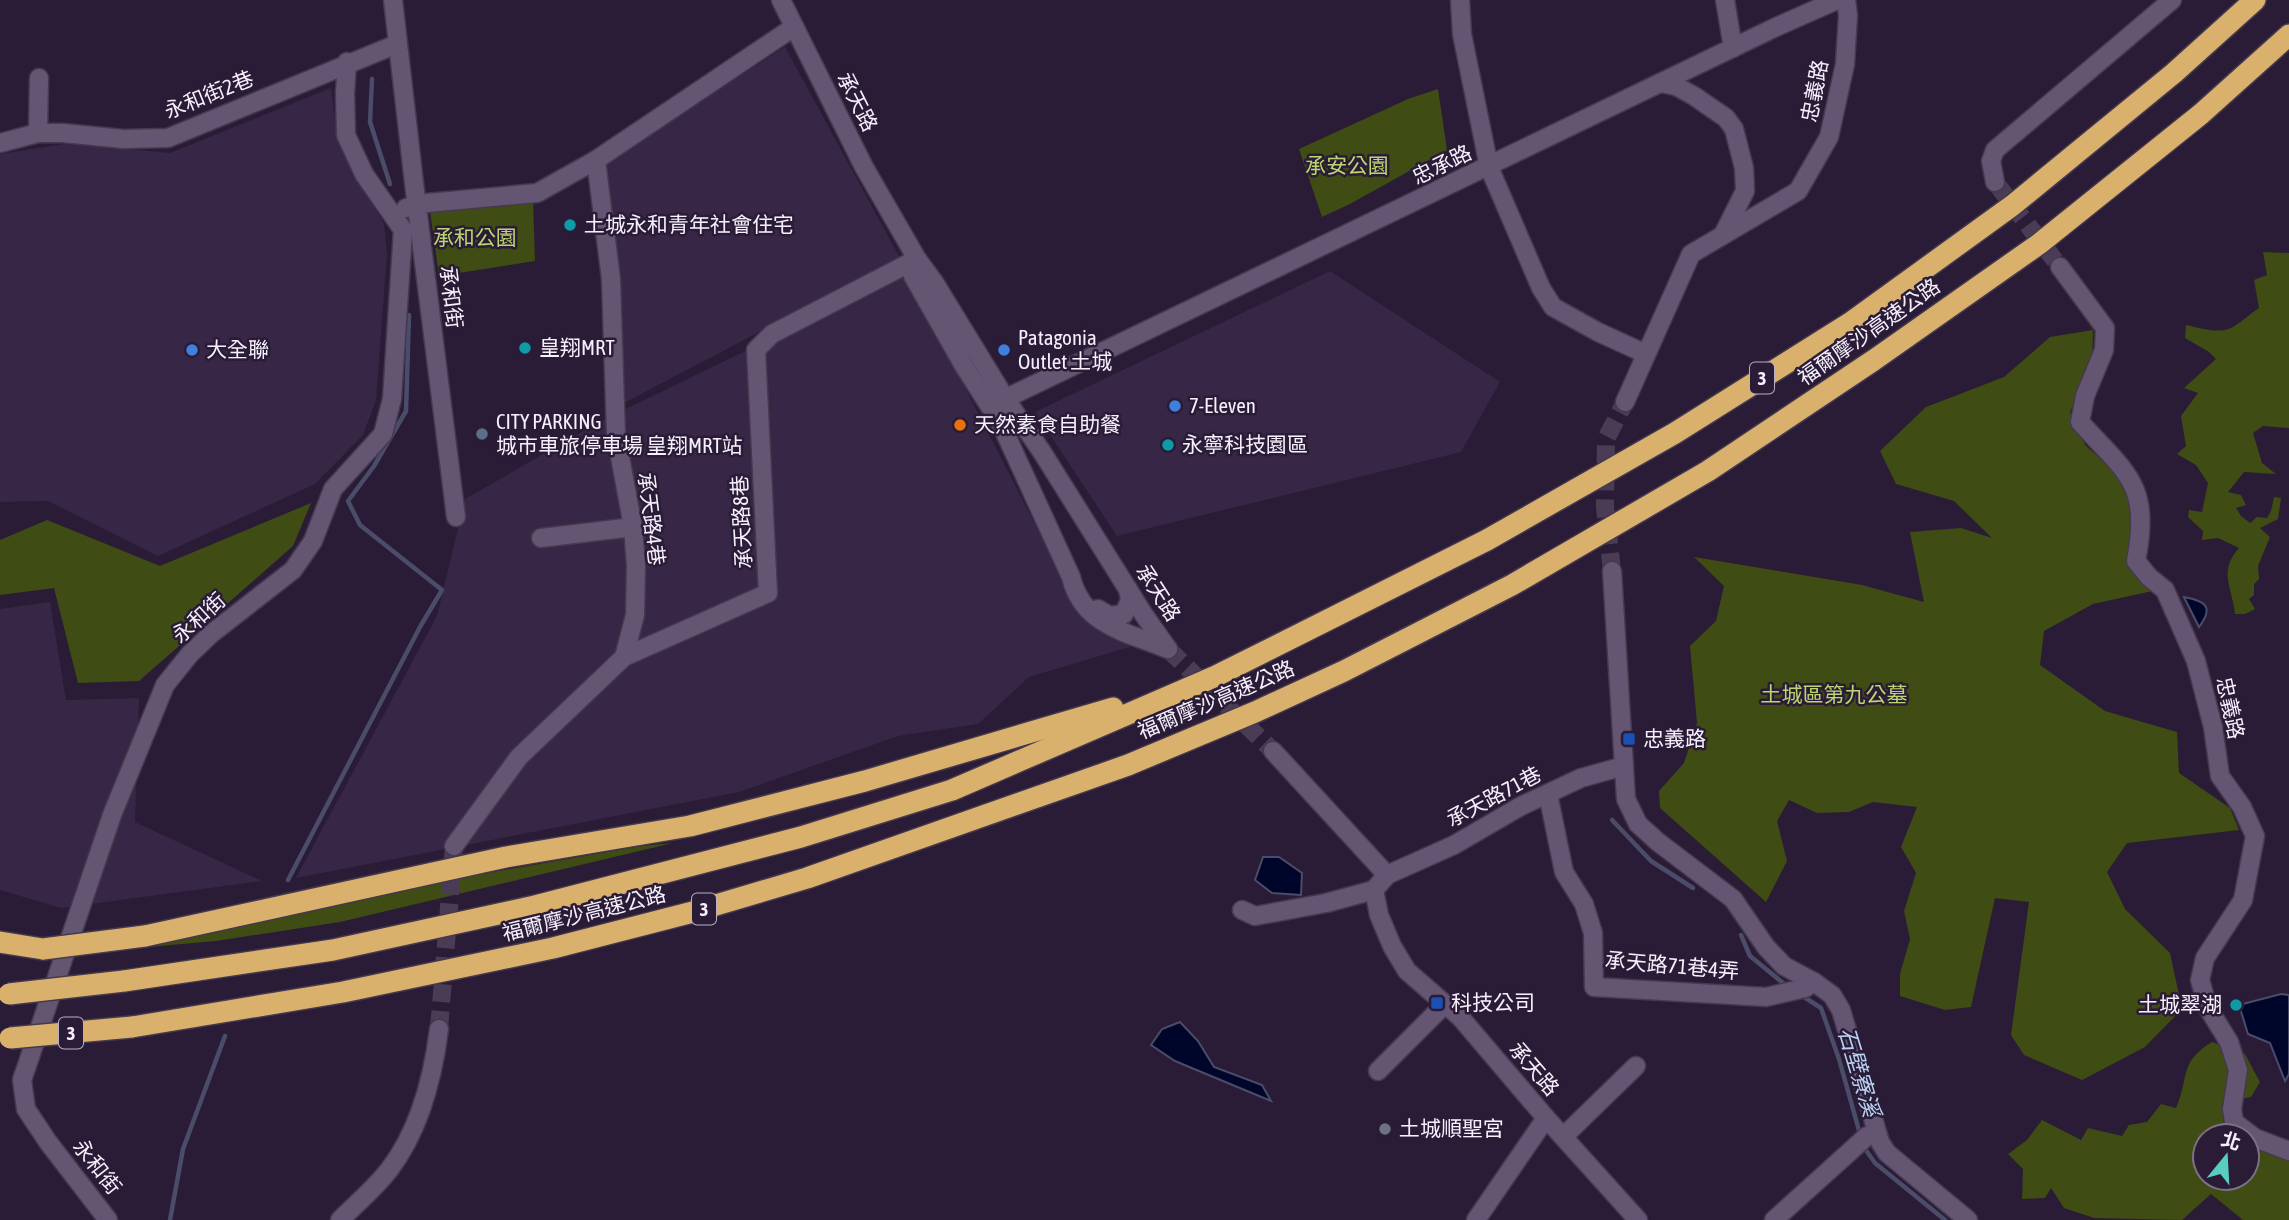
<svg xmlns="http://www.w3.org/2000/svg" width="2289" height="1220" font-family="'Asap Condensed','Noto Sans TC',sans-serif">
<style>
.built{fill:#372645}
.green{fill:#3f4c13;fill-rule:evenodd}
.water{fill:#00062a;stroke:#4a4c69;stroke-width:2}
.lines{fill:none;stroke-linecap:round;stroke-linejoin:round}
.stream{stroke:#4a4c69;stroke-width:4.5}
.minor-tunnel{stroke:#493c54;stroke-width:18;stroke-dasharray:18 9;stroke-linecap:butt}
.minor-casing{stroke:#45394e;stroke-width:21}
.motorway-casing{stroke:#45394e;stroke-width:24}
.minor{stroke:#645572;stroke-width:18}
.motorway{stroke:#dab06d;stroke-width:21}
.motorway-bridge-casing{stroke:#45394e;stroke-width:24;stroke-linecap:butt}
.motorway-bridge{stroke:#dab06d;stroke-width:21}
.culture-dot{fill:#0f9aa8;stroke:#2a1c36;stroke-width:2.5}
.shop-dot{fill:#3f7fe0;stroke:#2a1c36;stroke-width:2.5}
.food-dot{fill:#e8710a;stroke:#2a1c36;stroke-width:2.5}
.service-dot{fill:#5c6f8a;stroke:#2a1c36;stroke-width:2.5}
.transit-dot{fill:#1a4fb4;stroke:#2a1c36;stroke-width:2.5}
.worship-dot{fill:#6b7280;stroke:#2a1c36;stroke-width:2.5}
.labels{text-anchor:middle;stroke-width:5;stroke-linejoin:round;paint-order:stroke}
.shield{fill:#2a1c36;stroke:#b9b0c1;stroke-width:2}
.shield-label{font-size:19px;font-weight:bold;fill:#f6effd}
.street-label{font-size:21px;fill:#f6effd;stroke:#2a1c36}
.park-label{font-size:21px;fill:#bbd570;stroke:#2a1c36}
.poi-label{font-size:21px;fill:#f6effd;stroke:#2a1c36;text-anchor:start}
.water-label{font-size:23px;font-style:italic;fill:#b9d1f2;stroke:#2a1c36}
</style>
<rect width="100%" height="100%" fill="#2a1c36"/>
<!-- built -->
<g class="built">
<polygon points="785,47 900,258 622,404 603,164"/>
<polygon points="331,88 338,142 384,224 387,254 376,400 363,435 315,484 158,556 48,501 0,502 0,154 71,143 170,153"/>
<polygon points="1330,271 1500,382 1461,452 1117,536 1035,412"/>
<polygon points="906,273 1070,592 1099,630 1143,643 1029,677 978,724 898,736 739,792 296,878 437,616 465,499 601,421"/>
<polygon points="50,602 66,700 139,698 135,822 262,881 61,908 0,890 0,609"/>
</g>
<!-- green -->
<g class="green">
<polygon points="1438,89 1447,150 1350,204 1322,217 1299,149 1408,99"/>
<polygon points="533,198 535,261 439,276 430,211"/>
<path d="M2263 252 2289 253V428L2263 426 2253 433 2262 463 2276 474 2244 472 2228 492 2241 495 2246 505 2236 508 2241 516 2250 523 2257 517 2267 518 2271 511 2274 497 2281 498 2278 519 2260 528 2270 537 2258 566 2259 579 2254 584V595L2249 599 2255 609 2245 614H2235C2232 587 2218 571 2239 548L2218 538 2202 540 2203 531 2188 517 2189 510 2202 512 2208 483 2196 465 2177 454 2186 446 2181 416 2198 393 2184 388 2216 359 2209 352 2185 338 2186 325C2200 328 2217 334 2231 328 2238 325 2251 313 2259 308L2254 280 2267 275Z"/>
<polygon points="2093,330 2092,367 2070,412 2085,445 2126,481 2137,532 2157,590 2093,604 2044,631 2040,665 2105,711 2177,732 2179,773 2230,808 2239,830 2127,843 2107,872 2125,909 2170,953 2182,1009 2145,1047 2082,1080 2024,1055 2011,1035 2029,902 1995,898 1971,1007 1945,1010 1900,996 1900,974 1910,939 1904,911 1916,873 1901,847 1917,807 1873,802 1849,812 1817,813 1789,800 1777,821 1787,861 1766,902 1660,808 1659,791 1684,763 1697,723 1690,646 1716,621 1724,586 1694,557 1862,585 1924,602 1910,532 1961,528 1992,538 1954,501 1896,484 1880,451 1926,407 2004,377 2050,337"/>
<polygon points="311,503 293,546 139,681 78,683 54,588 0,595 0,540 47,520 160,566"/>
<polygon points="673,843 340,922 216,941 102,951 482,874 641,846"/>
<path d="M2212 1042 2245 1054 2260 1082 2251 1097 2232 1101 2231 1120 2289 1155V1220H2243L2211 1194 2182 1220 2094 1218 2064 1208 2051 1188 2045 1198 2022 1199 2023 1169 2008 1154 2027 1140 2042 1120 2081 1140 2088 1128 2122 1136 2129 1125 2147 1122 2161 1104 2176 1108C2190 1076 2178 1063 2212 1042ZM2205 1136H2247V1178H2205Z"/>
</g>
<!-- water -->
<g class="water">
<path d="M2184 597C2206 601 2214 607 2199 627Z"/>
<polygon points="1263,857 1279,857 1302,873 1301,895 1272,893 1255,880"/>
<polygon points="2281,994 2289,995 2289,1074 2285,1081 2270,1043 2248,1034 2239,1005"/>
<polygon points="1180,1022 1198,1041 1214,1067 1262,1085 1271,1101 1175,1061 1151,1045 1162,1029"/>
</g>
<g class="lines">
<!-- stream -->
<g class="stream">
<polyline points="372,79 370,122 390,184"/>
<polyline points="1612,820 1651,861 1693,888"/>
<polyline points="288,880 420,627 442,590 360,525 348,501 374,466 406,411 409,315"/>
<polyline points="1741,935 1750,956 1788,987"/>
<polyline points="1801,995 1821,1008 1839,1059 1860,1134"/>
<polyline points="1863,1146 1875,1163 1945,1220"/>
<polyline points="170,1220 183,1149 225,1036"/>
</g>
<!-- minor-tunnel -->
<g class="minor-tunnel">
<polyline points="1995,182 2060,267"/>
<polyline points="1612,571 1605,507 1606,439 1625,402"/>
<polyline points="1168,649 1273,751"/>
<polyline points="439,1029 454,846"/>
</g>
<defs>
<g id="minor">
<polyline points="393,0 414,183 456,517"/>
<polyline points="781,0 864,167 917,259 934,282 1005,398 1042,452 1144,615 1168,649"/>
<polyline points="1460,0 1462,34 1489,167 1541,288 1553,307 1598,332 1646,354"/>
<polyline points="1725,0 1733,48"/>
<polyline points="1660,83 1676,86 1694,96 1726,118 1734,129 1744,168 1745,191 1724,233"/>
<polyline points="38,133 39,78"/>
<polyline points="0,143 38,133 63,133 123,139 168,138 397,44"/>
<polyline points="1995,182 1991,161 1995,150 2172,0"/>
<polyline points="406,208 427,203 537,193 596,160"/>
<path d="M917 259 913 276 964 366 1001 424 1071 577C1083 626 1127 632 1168 649"/>
<path d="M2060 267 2105 328 2104 350 2085 396 2080 422C2127 474 2151 484 2136 561L2149 577 2165 590 2196 661 2213 727 2220 776 2242 807 2255 836 2243 900 2205 958 2200 980 2208 1008 2229 1042 2238 1070 2232 1109 2234 1122 2255 1138 2289 1151"/>
<polyline points="1625,402 1691,254 1798,191 1829,137 1845,64 1848,15 1846,0"/>
<polyline points="990,406 1776,27 1837,0"/>
<polyline points="541,538 633,527"/>
<polyline points="1612,571 1626,799 1638,824 1658,842 1733,899 1766,947 1784,966 1814,982 1832,995 1841,1010 1880,1142 1887,1153 1968,1220"/>
<polyline points="1098,609 1110,616 1124,614 1130,600 1128,589"/>
<polyline points="624,657 768,593 756,350 772,334 917,259"/>
<polyline points="1273,751 1387,875"/>
<polyline points="1624,766 1581,778 1521,806 1454,845 1387,875 1374,890 1379,915 1392,946 1407,971 1460,1017 1546,1118 1638,1220"/>
<polyline points="1548,794 1564,872 1584,904 1593,933 1594,987 1766,997 1805,988 1814,982"/>
<polyline points="454,846 519,757 624,657 635,615 636,566 633,527 616,435 611,279 596,160 794,27"/>
<polyline points="1242,910 1255,916 1326,903 1374,890"/>
<polyline points="1378,1071 1445,1004"/>
<polyline points="1563,1137 1636,1066"/>
<polyline points="108,1220 48,1142 26,1109 22,1080 112,815 165,685 190,654 211,634 293,570 313,541 333,489 383,434 392,399 403,230 364,174 346,135 345,93 347,62"/>
<path d="M340 1220C356 1204 375 1188 389 1170 419 1131 433 1077 439 1029"/>
<polyline points="1476,1220 1546,1118"/>
<polyline points="1774,1220 1856,1146 1867,1136 1877,1133"/>
</g>
<g id="motorway">
<polyline points="145,936 506,857 690,826 865,781 1113,708"/>
<polyline points="0,942 43,949"/>
<polyline points="124,981 333,950 535,906 801,837 952,790 1216,676 1487,540 1675,433 1850,323 2013,205 2174,73 2255,0"/>
<polyline points="132,1027 343,992 553,948 689,913 807,878 1128,765 1255,712 1344,671 1512,585 1708,471 1874,360 2039,244 2201,114 2289,35"/>
</g>
</defs>
<!-- minor casing -->
<use href="#minor" class="minor-casing"/>
<!-- motorway casing -->
<use href="#motorway" class="motorway-casing"/>
<!-- minor -->
<use href="#minor" class="minor"/>
<!-- motorway -->
<use href="#motorway" class="motorway"/>
<defs>
<g id="motorway-bridge">
<polyline points="43,949 145,936"/>
<polyline points="9,994 124,981"/>
<polyline points="10,1038 132,1027"/>
</g>
</defs>
<!-- motorway-bridge casing -->
<use href="#motorway-bridge" class="motorway-bridge-casing"/>
<!-- motorway-bridge -->
<use href="#motorway-bridge" class="motorway-bridge"/>
</g>
<!-- markers -->
<g class="culture-dot">
<circle cx="570" cy="225" r="7"/>
<circle cx="525" cy="348" r="7"/>
<circle cx="1168" cy="445" r="7"/>
<circle cx="2236" cy="1005" r="7"/>
</g>
<g class="shop-dot">
<circle cx="192" cy="350" r="7"/>
<circle cx="1004" cy="350" r="7"/>
<circle cx="1175" cy="406" r="7"/>
</g>
<circle class="food-dot" cx="960" cy="425" r="7"/>
<circle class="service-dot" cx="482" cy="434" r="7"/>
<g class="transit-dot">
<rect x="1622" y="732" width="14" height="14" rx="3.5"/>
<rect x="1430" y="996" width="14" height="14" rx="3.5"/>
</g>
<circle class="worship-dot" cx="1385" cy="1129" r="7"/>
<g class="labels">
<!-- shield labels -->
<g class="shield">
<rect x="1750" y="362.5" width="24" height="31" rx="5"/>
<rect x="692" y="893.5" width="24" height="31" rx="5"/>
<rect x="59" y="1017.5" width="24" height="31" rx="5"/>
</g>
<g class="shield-label">
<text x="1762" y="385">3</text>
<text x="704" y="916">3</text>
<text x="71" y="1040">3</text>
</g>
<!-- street labels -->
<g class="street-label">
<text transform="translate(1815 91) rotate(-79)" y="7">忠義路</text>
<text transform="translate(209 95) rotate(-22)" y="7">永和街2巷</text>
<text transform="translate(857 102) rotate(63)" y="7">承天路</text>
<text transform="translate(1442 165) rotate(-26)" y="7">忠承路</text>
<text transform="translate(451 297) rotate(83)" y="7">承和街</text>
<text transform="translate(1869 332) rotate(-35)" y="7">福爾摩沙高速公路</text>
<text transform="translate(651 519) rotate(83)" y="7">承天路4巷</text>
<text transform="translate(742 522) rotate(-93)" y="7">承天路8巷</text>
<text transform="translate(1158 593) rotate(57)" y="7">承天路</text>
<text transform="translate(199 618) rotate(-42)" y="7">永和街</text>
<text transform="translate(1216 700) rotate(-23)" y="7">福爾摩沙高速公路</text>
<text transform="translate(2230 708) rotate(78)" y="7">忠義路</text>
<text transform="translate(1494 797) rotate(-28)" y="7">承天路71巷</text>
<text transform="translate(584 914) rotate(-14)" y="7">福爾摩沙高速公路</text>
<text transform="translate(1672 966) rotate(5)" y="7">承天路71巷4弄</text>
<text transform="translate(1534 1069) rotate(49)" y="7">承天路</text>
<text transform="translate(97 1167) rotate(52)" y="7">永和街</text>
</g>
<!-- park labels -->
<g class="park-label">
<text x="1347" y="173">承安公園</text>
<text x="475" y="245">承和公園</text>
<text x="1834" y="702">土城區第九公墓</text>
</g>
<!-- poi labels -->
<g class="poi-label">
<text x="584" y="232">土城永和青年社會住宅</text>
<text x="1018" y="345">Patagonia<tspan x="1018" dy="24">Outlet 土城</tspan></text>
<text x="539" y="355">皇翔MRT</text>
<text x="206" y="357">大全聯</text>
<text x="1189" y="413">7-Eleven</text>
<text x="496" y="429">CITY PARKING<tspan x="496" dy="24">城市車旅停車場 皇翔MRT站</tspan></text>
<text x="974" y="432">天然素食自助餐</text>
<text x="1182" y="452">永寧科技園區</text>
<text x="1643" y="746">忠義路</text>
<text x="1451" y="1010">科技公司</text>
<text x="2222" y="1012" text-anchor="end">土城翠湖</text>
<text x="1399" y="1136">土城順聖宮</text>
</g>
<!-- water labels -->
<g class="water-label">
<text transform="translate(1859 1072) rotate(73)" y="8">石壁寮溪</text>
</g>
</g>
<!-- north arrow -->
<g transform="translate(2226 1157) rotate(18)"><circle r="33" fill="#2a1c36" stroke="#7c7086" stroke-width="2"/>
<path d="M0-5L12 26L0 18L-12 26Z" fill="#57cec1"/>
<text y="-10" font-size="19" font-weight="bold" text-anchor="middle" fill="#f6effd">北</text>
</g>
</svg>
